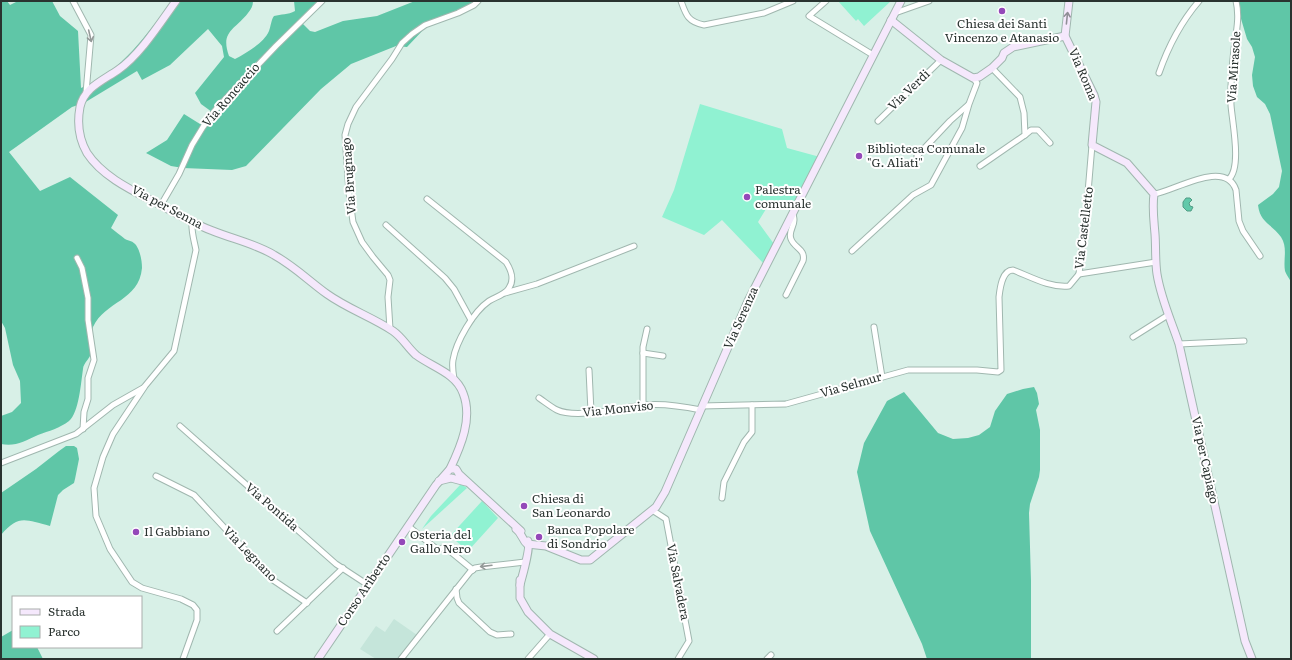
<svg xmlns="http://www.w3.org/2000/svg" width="1292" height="660" font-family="Literata,serif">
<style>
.built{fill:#c5e5da}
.green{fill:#90f2d2}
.forest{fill:#5fc6a7}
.water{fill:#62c9aa;stroke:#519c85}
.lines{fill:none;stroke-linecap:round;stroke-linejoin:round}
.street-casing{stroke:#a0b7af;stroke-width:7}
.secondary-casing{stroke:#a0b7af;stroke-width:9}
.street{stroke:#fff;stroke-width:5}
.secondary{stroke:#f5e8fc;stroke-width:7}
.oneway{stroke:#908e96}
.oneway2{stroke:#949998}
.poi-dot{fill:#9448b9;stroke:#fff;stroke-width:1.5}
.labels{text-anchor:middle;stroke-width:4;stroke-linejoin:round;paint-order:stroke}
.poi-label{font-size:12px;fill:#2a3330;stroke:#fff;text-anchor:start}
.street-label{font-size:12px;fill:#2a3330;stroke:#fff}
</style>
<rect width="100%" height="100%" fill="#d8f0e7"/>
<!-- built -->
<polygon class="built" points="394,619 417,635 401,659 376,659 360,649 376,626 385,632"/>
<!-- green -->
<g class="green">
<polygon points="838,1 891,1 864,26 858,19 856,21"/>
<polygon points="700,104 782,129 787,148 820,157 792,209 771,201 758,222 774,244 764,264 722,220 704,235 662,217 674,190"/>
<polygon points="461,484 467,488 422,529 431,516"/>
<polygon points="482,501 498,518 468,551 450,536"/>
</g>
<!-- forest -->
<g class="forest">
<path d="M1 1H7L10 5 18 1H52L60 16 78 31 81 88C123 71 145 35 173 1H253C253 6 251 9 248 13 235 30 220 31 229 56L235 59C246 53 264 43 269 31 271 26 271 20 274 16 281 14 288 15 295 11L294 1H319L312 15 302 23 310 31 315 32 343 21 377 16 415 1H481L471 9 425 28 407 47 396 46 351 64 321 89 246 166 232 170 183 168 171 166 146 153 167 140 184 114 200 124 212 112 201 104 195 93 224 57 222 46 208 29 170 65 142 80 137 71 84 103 72 107 9 152 40 191 70 177 118 215 111 228C115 231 120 235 125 239 129 241 133 241 136 245 140 251 142 260 142 268 139 301 105 301 93 327 91 333 95 341 93 348 92 357 83 363 83 369 81 382 79 413 69 421 60 428 49 431 38 435 25 441 15 447 1 444V416L12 412 21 403 20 381 13 365 5 328 1 321Z"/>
<path d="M1239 1H1291V282C1289 278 1286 274 1285 271 1283 259 1288 248 1281 237 1272 224 1260 223 1258 205L1273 194 1279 187 1282 171 1270 114 1265 104 1257 97 1253 86 1252 75 1255 57 1252 47 1247 39 1239 12Z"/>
<polygon points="1034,387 1037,393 1039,404 1036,410 1040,430 1040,470 1039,477 1030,504 1029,513 1031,581 1031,659 927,659 922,644 870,531 857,472 864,443 887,401 904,392 938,433 953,439 968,438 979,435 990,427 995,411 1007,394 1023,389"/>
<path d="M66 446H74L77 448 79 459 75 479 74 483 63 490 58 495 50 526C25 520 19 514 1 535V493L36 469 59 451Z"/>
<polygon points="13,630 13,647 37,647 43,659 1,659 1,637"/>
</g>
<!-- water -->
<polygon class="water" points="1186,198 1190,198 1192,200 1189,203 1190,206 1193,207 1191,211 1187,211 1183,207 1183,202"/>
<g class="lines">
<defs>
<g id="street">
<polyline points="73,1 91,35 86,93"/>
<path d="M681 1C686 15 688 22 704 25L764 13 793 1"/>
<polyline points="826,1 809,16 873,55"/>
<polyline points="895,13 929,1"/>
<path d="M1159 73C1168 47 1181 22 1199 1"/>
<polyline points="878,121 941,60"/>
<polyline points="1025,135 1031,130 1038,130 1050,143"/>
<polyline points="917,156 950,121 968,105"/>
<polyline points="980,166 1025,135 1024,113 1020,97 992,68"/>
<path d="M1229 179C1242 167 1232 121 1231 105 1230 86 1232 67 1234 49 1236 33 1240 17 1236 1"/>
<path d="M1154 194C1173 192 1225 158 1236 190L1239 221 1243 231 1260 256"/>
<path d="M427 199 506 262C511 270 515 279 509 288 505 295 495 297 489 301 473 312 456 342 453 360 452 366 453 373 454 379"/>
<polyline points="161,205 179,174 192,145 203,127 217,108 276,46 322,1"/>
<polyline points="386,225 445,278 454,289 471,320"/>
<polyline points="852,251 913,195 931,185 962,128 969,104 977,83 973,78"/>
<polyline points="77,258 82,268 88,298 88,320 94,360 88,378 88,399 84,412 83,429"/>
<polyline points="1079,274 1156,262"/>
<polyline points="505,293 537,284 634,246"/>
<path d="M786 295 803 261C806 249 794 248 791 239 788 232 794 227 794 220 794 217 793 215 793 213"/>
<polyline points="874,327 882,377"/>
<polyline points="390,329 388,297 390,280 388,275 373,257 362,242 353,222 349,193 345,135 348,124 356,107 392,59 402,43 412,34 425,25 458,13 474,5 478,1"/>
<polyline points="1133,337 1168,315"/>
<polyline points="1179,344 1244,341"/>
<polyline points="643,353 663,356"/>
<polyline points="589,370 591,412"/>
<path d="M539 398C545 402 551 407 557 410 576 419 621 408 643 405 662 403 682 406 701 410"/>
<polyline points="643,405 643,347 647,329"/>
<path d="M702 406 786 404 908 370H977L998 372 1001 370 999 297C1000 288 1002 270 1013 270 1031 277 1050 288 1069 286L1079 274 1086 216 1092 145"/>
<polyline points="180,426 336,564 368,585"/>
<polyline points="1,463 76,434 113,405 143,388"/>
<polyline points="156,476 194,495 273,580 307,603"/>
<polyline points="722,498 724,482 744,442 752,432 752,405"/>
<polyline points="652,510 666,519 689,641 678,659"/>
<polyline points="408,526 438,550 445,547 473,570"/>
<polyline points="456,589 457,598 459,603 490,632 497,635 511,634"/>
<polyline points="277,631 343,568"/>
<path d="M183 659 197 620V610L193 605 181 599 142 588 132 582 110 549 96 516 94 488 103 457 113 434 145 386 174 351 196 250C194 240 191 231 192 221"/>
<polyline points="401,659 470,572 475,568 481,567 525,562"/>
<polyline points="528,659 550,634"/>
<polyline points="767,659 771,655"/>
</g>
<g id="secondary">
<path d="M176 1C160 23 140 55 118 70 102 81 84 88 80 107 77 123 79 139 87 153 104 179 138 193 164 207 180 215 196 225 213 231 233 239 256 244 274 255 294 266 309 281 327 294 348 309 372 317 393 331 402 337 408 348 416 355 432 367 456 373 463 393 473 418 461 446 450 469"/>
<path d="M1069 1 1065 36 1094 95 1096 102 1092 145 1127 163 1154 194C1152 208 1154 221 1155 234 1156 247 1155 261 1157 274 1161 299 1171 320 1179 344L1245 641 1252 659"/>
<polyline points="891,20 941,60 973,78 979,77 992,68 1002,58 1004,53 1013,47 1065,36"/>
<polyline points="439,481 451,478 466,482"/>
<path d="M516 529C522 533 522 540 527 544L546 546 581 560H590L656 507 665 492 748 301 901 1"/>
<polyline points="520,580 520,598 528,612 550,634 594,659"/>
<path d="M520 585C522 577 531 547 528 541"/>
<polyline points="318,659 436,485 450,469 456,469 459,474 521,531"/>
</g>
</defs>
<!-- street casing -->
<use href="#street" class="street-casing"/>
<!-- secondary casing -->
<use href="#secondary" class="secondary-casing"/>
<!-- street -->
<use href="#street" class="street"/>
<!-- secondary -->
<use href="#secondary" class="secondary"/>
</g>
<!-- one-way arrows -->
<defs><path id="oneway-shaft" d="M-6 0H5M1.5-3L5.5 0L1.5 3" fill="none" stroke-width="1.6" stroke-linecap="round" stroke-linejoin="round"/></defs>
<use class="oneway" href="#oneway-shaft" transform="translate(1067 18) rotate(-84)"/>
<g class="oneway2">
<use href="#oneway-shaft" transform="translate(90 36) rotate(77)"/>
<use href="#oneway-shaft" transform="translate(486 566) rotate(173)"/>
</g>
<!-- markers -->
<g class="poi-dot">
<circle cx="1002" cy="11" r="4"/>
<circle cx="859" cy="156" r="4"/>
<circle cx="747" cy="197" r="4"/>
<circle cx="524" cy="506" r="4"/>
<circle cx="136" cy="532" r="4"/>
<circle cx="539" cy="537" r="4"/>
<circle cx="402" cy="542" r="4"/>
</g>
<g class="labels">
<!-- poi labels -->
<g class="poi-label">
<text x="1002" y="28" text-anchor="middle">Chiesa dei Santi<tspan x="1002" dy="14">Vincenzo e Atanasio</tspan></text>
<text x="867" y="153">Biblioteca Comunale<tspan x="867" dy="14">"G. Aliati"</tspan></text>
<text x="755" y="194">Palestra<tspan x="755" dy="14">comunale</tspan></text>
<text x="532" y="503">Chiesa di<tspan x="532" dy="14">San Leonardo</tspan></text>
<text x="547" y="534">Banca Popolare<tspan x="547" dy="14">di Sondrio</tspan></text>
<text x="144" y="536">Il Gabbiano</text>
<text x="410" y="539">Osteria del<tspan x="410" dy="14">Gallo Nero</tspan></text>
</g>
<!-- street labels -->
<g class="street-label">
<text transform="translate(1234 67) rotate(-86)" y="4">Via Mirasole</text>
<text transform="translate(1083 74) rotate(67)" y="4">Via Roma</text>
<text transform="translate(909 90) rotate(-44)" y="4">Via Verdi</text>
<text transform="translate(231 95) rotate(-49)" y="4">Via Roncaccio</text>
<text transform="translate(349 176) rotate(-94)" y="4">Via Brugnago</text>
<text transform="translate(167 207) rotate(28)" y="4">Via per Senna</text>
<text transform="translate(1084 228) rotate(-83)" y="4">Via Castelletto</text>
<text transform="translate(741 318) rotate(-66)" y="4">Via Serenza</text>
<text transform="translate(851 385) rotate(-16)" y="4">Via Selmur</text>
<text transform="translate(618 409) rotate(-6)" y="4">Via Monviso</text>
<text transform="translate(1205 460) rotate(78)" y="4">Via per Capiago</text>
<text transform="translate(272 507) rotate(41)" y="4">Via Pontida</text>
<text transform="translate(250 554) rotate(46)" y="4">Via Legnano</text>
<text transform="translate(678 582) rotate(79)" y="4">Via Salvadera</text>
<text transform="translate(364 590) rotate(-56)" y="4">Corso Ariberto</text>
</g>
</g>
<!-- border -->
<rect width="1292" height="660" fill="none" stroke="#2a3330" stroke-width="4"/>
<!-- legend -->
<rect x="12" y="596" width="130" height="52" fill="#ffffff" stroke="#aaadac"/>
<rect x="20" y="609" width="20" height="6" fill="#f5e8fc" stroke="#aaadac"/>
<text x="48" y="616" font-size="12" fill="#2a3330">Strada</text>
<rect x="20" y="626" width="20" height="12" fill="#90f2d2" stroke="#aaadac"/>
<text x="48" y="636" font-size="12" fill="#2a3330">Parco</text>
</svg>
